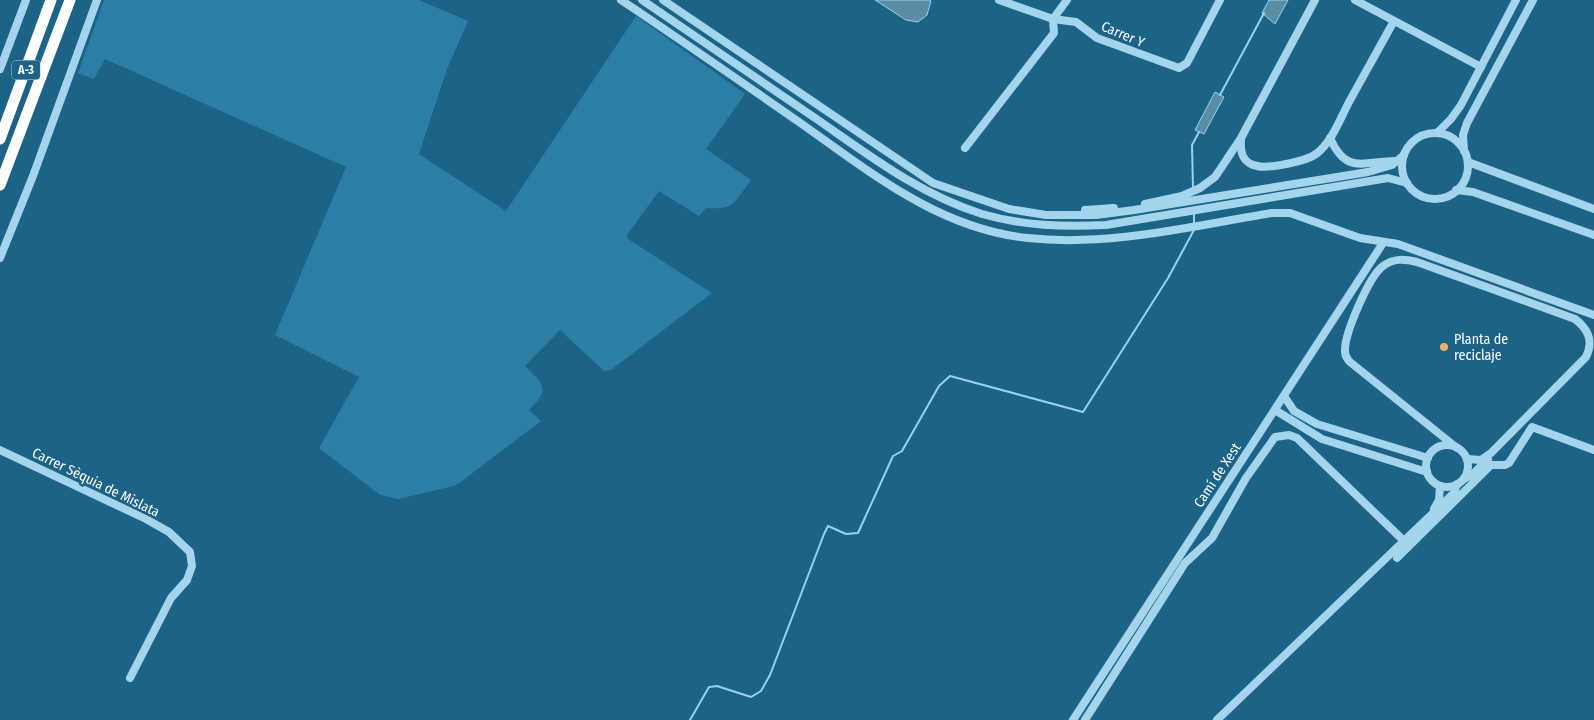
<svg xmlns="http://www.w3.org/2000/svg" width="1594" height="720" font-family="'Fira Sans Condensed',sans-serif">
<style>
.green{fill:#2c7ea5}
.water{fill:#5b8da6;stroke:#98d3ee}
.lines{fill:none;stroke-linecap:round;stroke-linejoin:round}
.stream{stroke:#98d3ee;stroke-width:2}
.minor{stroke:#a5d5ec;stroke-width:8}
.highway{stroke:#fff;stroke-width:11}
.poi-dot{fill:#fcad62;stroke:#1c6388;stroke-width:2}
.labels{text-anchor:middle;stroke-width:5;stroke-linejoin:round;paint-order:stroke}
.shield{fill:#1c6388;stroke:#bbd0db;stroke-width:1}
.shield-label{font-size:12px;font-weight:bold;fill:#fff}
.street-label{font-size:14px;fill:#fff;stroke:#1c6388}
.poi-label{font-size:14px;fill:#fff;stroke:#1c6388;text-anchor:start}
</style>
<rect width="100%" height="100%" fill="#1c6388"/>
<!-- green -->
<path class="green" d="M104 0H419L468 21 447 69 419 154 506 211 636 16 745 94 706 149 751 180C734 202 736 210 706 208L699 216 659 191 627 235 628 239 712 293 611 370 604 371 560 330 525 366C544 385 551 388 529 410L541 421 462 481 454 486 398 499 380 495 319 448 359 377 275 335 346 167 105 59 94 79 78 73Z"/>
<!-- water -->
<g class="water">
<polygon points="875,0 929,0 931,1 927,15 918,22 906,20"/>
<polygon points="1269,0 1288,0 1275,24 1262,13"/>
<polygon points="1215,92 1224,97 1204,134 1195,130"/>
</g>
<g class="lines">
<!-- stream -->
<g class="stream">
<polyline points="1220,95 1264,13"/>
<polyline points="1193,188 1192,145 1199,132"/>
<polyline points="1194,213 1194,225"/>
<polyline points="690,720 709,687 717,686 751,697 761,691 770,675 824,534 828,526 846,534 858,533 893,456 902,451 939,386 950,376 1083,412 1168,278 1194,230"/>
</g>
<!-- minor -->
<g class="minor">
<path d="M621 0C681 40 740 81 799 122 870 172 939 229 1028 238 1109 247 1192 226 1272 213H1290L1360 238 1398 244 1594 315"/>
<path d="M642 0C701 40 759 80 818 120 870 156 921 195 982 214 1024 226 1063 227 1106 225L1388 178 1407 183"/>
<polyline points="663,0 933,183 1009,209 1046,215 1096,215 1134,210 1368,172 1392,165 1404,155"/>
<polyline points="999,0 1053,19 1076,22 1097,38 1179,68 1187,63 1220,0"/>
<polyline points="1355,0 1481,67"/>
<polyline points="1053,19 1067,0"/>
<polyline points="0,69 26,0"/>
<polyline points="1437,133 1451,119 1461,105 1516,0"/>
<circle cx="1435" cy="166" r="33"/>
<path d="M1330 138C1346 174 1361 162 1395 161"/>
<path d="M1241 140C1240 153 1243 163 1257 166 1269 169 1307 161 1316 154 1332 142 1340 119 1349 102 1364 75 1379 48 1394 21"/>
<polyline points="965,148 1054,33 1053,19"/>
<polyline points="1464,151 1463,135 1467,123 1533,0"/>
<polyline points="1468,162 1594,209"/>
<polyline points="1456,190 1473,192 1594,235"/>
<polyline points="1145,204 1182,196 1200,188 1215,177 1241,138 1315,0"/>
<polyline points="1085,210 1114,208"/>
<polyline points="0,258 33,176 97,0"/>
<polyline points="1284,396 1294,411 1317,424 1428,458"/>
<polyline points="1275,410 1322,439 1427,472"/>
<circle cx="1447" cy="466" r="21"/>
<path d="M1457 448 1350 362C1347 359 1345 356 1345 351 1344 335 1369 276 1383 266 1394 258 1404 259 1417 262L1575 319C1588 329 1594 341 1586 357L1491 453 1481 460 1467 459"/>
<polyline points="0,450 146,519 169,532 190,552 192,566 187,580 171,598 130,678"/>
<polyline points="1464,479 1473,474 1488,459"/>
<polyline points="1434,509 1439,500 1440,486"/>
<polyline points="1397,558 1491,465 1505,465 1509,463 1532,427 1594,450"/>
<polyline points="1073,720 1383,243"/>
<polyline points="1085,720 1185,563 1212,538 1246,478 1275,437 1289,435 1297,438 1403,540"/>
<polyline points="1217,720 1454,493 1457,484"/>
</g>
<!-- highway -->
<g class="highway">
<polyline points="0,139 51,0"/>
<polyline points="0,185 70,0"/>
</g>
</g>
<!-- markers -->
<circle class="poi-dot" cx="1444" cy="347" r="5"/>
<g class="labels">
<!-- shield labels -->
<rect class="shield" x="12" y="60.5" width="28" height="19" rx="4"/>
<g class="shield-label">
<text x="26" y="74">A-3</text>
</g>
<!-- street labels -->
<g class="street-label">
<text transform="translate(1123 34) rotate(23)" y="5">Carrer Y</text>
<text transform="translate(1217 475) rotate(-57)" y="5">Camí de Xest</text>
<text transform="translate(96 482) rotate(26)" y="5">Carrer Sèquia de Mislata</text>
</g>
<!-- poi labels -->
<g class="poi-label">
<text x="1454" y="344">Planta de<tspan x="1454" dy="16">reciclaje</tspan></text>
</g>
</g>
</svg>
